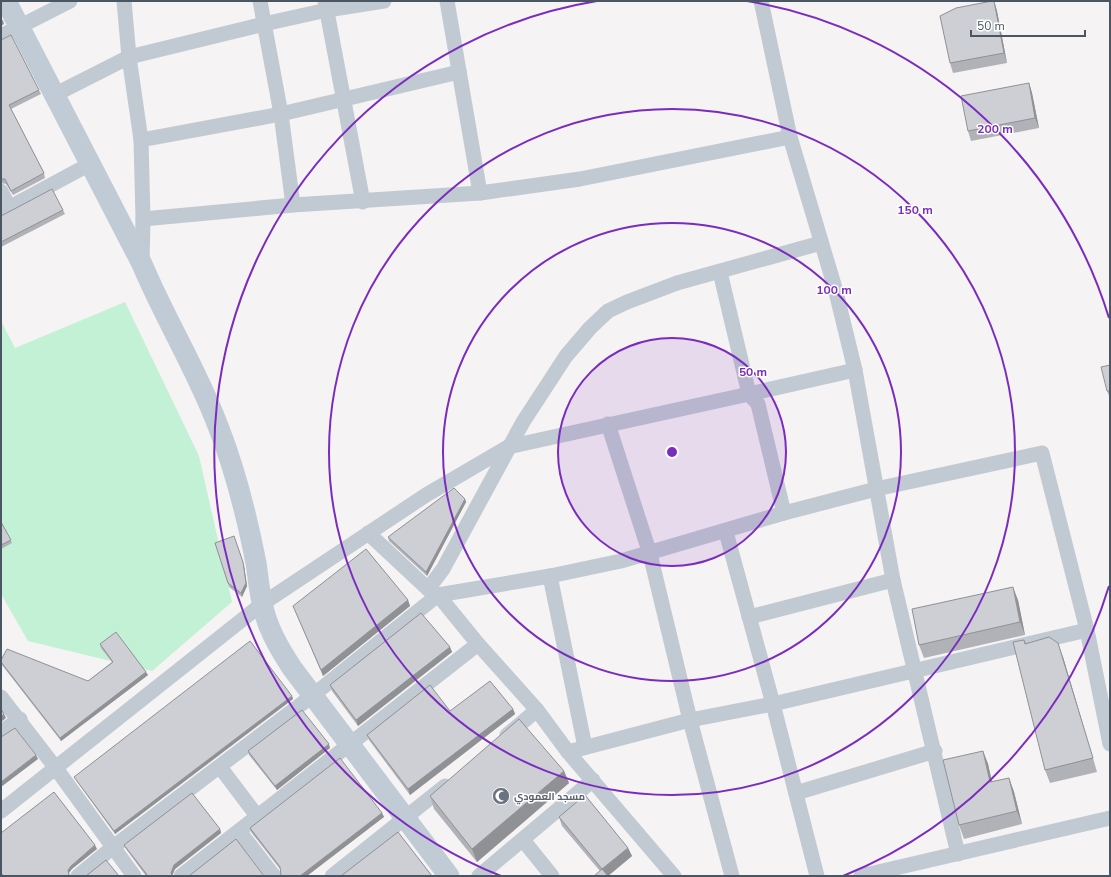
<svg xmlns="http://www.w3.org/2000/svg" width="1111" height="877" font-family="'Nunito Sans',Cairo,sans-serif">
<style>
.green{fill:#c3f1d5}
.lines{fill:none;stroke-linecap:round;stroke-linejoin:round}
.street{stroke:#c1cad2;stroke-width:15}
.secondary{stroke:#c1cbd6;stroke-width:21}
.wall{fill:#b0b2b7}
.shaded-wall{fill:#909195}
.building{fill:#cdcfd5;stroke:#909195}
.ring{fill:none;stroke:#7b2cbf;stroke-width:2}
.labels{text-anchor:middle;stroke-width:3;stroke-linejoin:round;paint-order:stroke}
.worship-label{font-size:10px;font-weight:bold;fill:#5b616d;stroke:#fff;text-anchor:start}
.centre{fill:#7b2cbf;stroke:#fff;stroke-width:2}
.ring-label{font-size:12px;text-anchor:middle;font-weight:bold;fill:#7b2cbf;stroke:#fff;stroke-width:3;stroke-linejoin:round;paint-order:stroke}
</style>
<rect width="100%" height="100%" fill="#f5f3f3"/>
<!-- green -->
<polygon class="green" points="125,302 199,456 232,602 152,671 28,641 1,594 1,321 15,348"/>
<g class="lines">
<!-- street -->
<g class="street">
<polyline points="124,1 129,57 141,140"/>
<polyline points="260,1 281,114 293,205"/>
<polyline points="325,1 363,202"/>
<polyline points="447,1 480,193"/>
<polyline points="761,1 790,137 835,288 855,370 893,580 958,854"/>
<polyline points="1,36 70,1"/>
<polyline points="54,95 129,57 264,24 327,10 384,1"/>
<polyline points="1,191 9,207"/>
<polyline points="1,212 90,164"/>
<polyline points="143,219 293,205 480,193 580,179 790,137"/>
<polyline points="142,263 143,219 141,140 281,114 459,72"/>
<polyline points="720,272 749,394 855,370"/>
<polyline points="608,424 650,554 690,720 732,876"/>
<polyline points="726,532 773,704 817,876"/>
<polyline points="368,533 428,589 438,595 478,644 537,710 568,752 674,876"/>
<polyline points="550,576 585,747"/>
<polyline points="428,589 443,569 523,422 566,356 590,328 608,311 627,302 677,283 821,243"/>
<polyline points="749,617 893,580"/>
<polyline points="1,697 55,767 134,876"/>
<polyline points="1,732 20,719"/>
<polyline points="507,735 537,710"/>
<polyline points="568,752 690,720 773,704 1087,630"/>
<polyline points="220,767 257,816"/>
<polyline points="796,793 935,751"/>
<polyline points="1,811 262,604 426,495 508,447 749,394 758,404 784,513"/>
<polyline points="239,831 274,876"/>
<polyline points="523,840 552,876"/>
<polyline points="78,876 112,848 312,696 438,595 550,576 621,561 784,513 876,489 1042,453 1087,630 1110,744"/>
<polyline points="181,876 478,644"/>
<polyline points="332,876 445,786"/>
<polyline points="479,876 593,780"/>
<polyline points="861,876 1110,818"/>
</g>
<!-- secondary -->
<path class="secondary" d="M6 1 142 264C165 319 197 370 218 426 235 469 247 517 256 563 258 576 259 589 262 602 266 626 279 648 292 668L449 876"/>
</g>
<!-- wall -->
<g class="wall">
<polygon points="994,1 997,11 1007,63 953,73 950,63"/>
<polygon points="1,40 39,90 41,94 11,109 44,173 45,178 13,195 6,184 1,183"/>
<polygon points="1029,83 1032,93 1039,128 971,141 968,131"/>
<polygon points="63,210 65,214 1,247 1,215"/>
<polygon points="1110,365 1110,398 1107,391"/>
<polygon points="465,499 466,502 427,576 389,541 388,537"/>
<polygon points="1,522 12,543 1,549"/>
<polygon points="215,543 244,566 247,586 242,597 229,587"/>
<polygon points="408,600 410,606 323,676 293,606"/>
<polygon points="1018,600 1025,635 924,658 919,645"/>
<polygon points="1024,640 1026,643 1063,657 1097,772 1050,783 1045,770"/>
<polygon points="100,644 148,675 61,741 2,665 1,660 88,681 112,662 101,648"/>
<polygon points="450,647 452,652 358,726 332,691 330,685"/>
<polygon points="292,696 293,699 115,834 76,780 74,777"/>
<polygon points="513,709 515,714 410,795 369,740 367,735 450,711"/>
<polygon points="330,748 277,790 249,755 248,751"/>
<polygon points="983,751 988,764 992,782 1009,778 1014,792 1022,824 964,839 959,825"/>
<polygon points="564,771 569,783 477,862 434,809 430,796"/>
<polygon points="382,813 384,817 281,875 280,869 251,832 250,828"/>
<polygon points="559,817 628,848 632,856 608,876 600,871 562,826"/>
<polygon points="220,829 221,833 175,869 172,876 146,876 126,849 124,845"/>
</g>
<!-- shaded-wall -->
<g class="shaded-wall">
<polygon points="994,1 997,11 1007,63 1004,53"/>
<polygon points="3,20 4,24 1,26 1,21"/>
<polygon points="1029,83 1032,93 1039,128 1035,118"/>
<polygon points="465,499 466,502 427,576 426,572"/>
<polygon points="235,539 244,566 247,586 242,597 241,593"/>
<polygon points="1013,587 1018,600 1025,635 1020,622"/>
<polygon points="408,600 410,606 323,676 321,670"/>
<polygon points="1058,643 1063,657 1097,772 1093,758"/>
<polygon points="450,647 452,652 358,726 356,720"/>
<polygon points="146,672 148,675 61,741 60,738"/>
<polygon points="292,696 293,699 115,834 114,831"/>
<polygon points="513,709 515,714 410,795 408,789"/>
<polygon points="4,714 6,718 1,722 1,717"/>
<polygon points="329,744 330,748 277,790 275,786"/>
<polygon points="983,751 988,764 995,795 990,782"/>
<polygon points="36,755 38,759 1,787 1,782"/>
<polygon points="564,771 569,783 477,862 472,849"/>
<polygon points="1009,778 1014,792 1022,824 1017,811"/>
<polygon points="382,813 384,817 307,876 300,876"/>
<polygon points="220,829 221,833 175,869 172,876 171,873 174,865"/>
<polygon points="95,845 97,849 72,869 69,873 70,876 69,876 68,870 71,866"/>
<polygon points="628,848 632,856 608,876 602,869"/>
</g>
<!-- building -->
<g class="building">
<polygon points="992,1 994,1 1004,53 950,63 940,16 956,8"/>
<polygon points="11,35 39,90 9,105 44,173 11,191 5,179 1,179 1,40"/>
<polygon points="1029,83 1035,118 968,131 961,96"/>
<polygon points="52,189 63,210 1,242 1,215 3,215"/>
<polygon points="1110,365 1110,391 1107,391 1101,367"/>
<polygon points="454,488 465,499 426,572 388,537"/>
<polygon points="1,522 11,540 1,545"/>
<polygon points="234,536 243,562 246,583 241,593 228,583 215,543"/>
<polygon points="366,549 408,600 321,670 293,606"/>
<polygon points="1013,587 1020,622 919,645 912,609"/>
<polygon points="421,613 450,647 356,720 330,685"/>
<polygon points="116,632 146,672 60,738 1,662 1,660 7,649 88,681 113,662 100,644"/>
<polygon points="1049,637 1058,643 1093,758 1045,770 1013,642 1024,640 1025,644"/>
<polygon points="250,641 292,696 114,831 74,777"/>
<polygon points="490,681 513,709 408,789 367,735 430,685 450,711"/>
<polygon points="1,709 4,714 1,717"/>
<polygon points="302,710 329,744 275,786 248,751"/>
<polygon points="519,719 564,771 472,849 430,796"/>
<polygon points="15,728 36,755 1,782 1,737"/>
<polygon points="983,751 990,782 1009,778 1017,811 959,825 943,760"/>
<polygon points="340,758 382,813 300,876 280,876 281,875 280,867 250,828"/>
<polygon points="54,792 95,845 71,866 68,870 69,876 4,876 1,873 1,833"/>
<polygon points="192,793 220,829 174,865 171,873 172,876 148,876 124,845"/>
<polygon points="585,795 628,848 602,869 559,817"/>
<polygon points="398,832 432,876 341,876"/>
<polygon points="236,839 264,876 189,876"/>
<polygon points="106,860 119,876 86,876"/>
<polygon points="602,869 608,876 594,876"/>
</g>
<!-- distance rings -->
<circle cx="672" cy="452" r="114" fill="#7b2cbf" fill-opacity=".12"/>
<g class="ring">
<circle cx="672" cy="452" r="114"/>
<circle cx="672" cy="452" r="229"/>
<circle cx="672" cy="452" r="343"/>
<path d="M1109 586A457 457 0 0 1 843 876M501 876A457 457 0 0 1 597 1M747 1A457 457 0 0 1 1109 318"/>
</g>
<!-- icons -->
<defs>
<symbol id="mosque-disc" viewBox="-11 -11 22 22"><circle r="9.5" fill="#6b7280" stroke="#fff"/><path d="M3.5-4.9A6 6 0 1 0 3.5 4.9A5 5 0 1 1 3.5-4.9Z" fill="#fff"/></symbol>
</defs>
<g fill-rule="evenodd">
<use href="#mosque-disc" x="491" y="786" width="20" height="20"/>
</g>
<g class="labels">
<!-- worship labels -->
<g class="worship-label">
<text x="514" y="800">مسجد العمودي</text>
</g>
</g>
<circle cx="672" cy="452" r="6" class="centre"/>
<g class="ring-label">
<text x="995" y="133">200 m</text>
<text x="915" y="214">150 m</text>
<text x="834" y="294">100 m</text>
<text x="753" y="376">50 m</text>
</g>
<!-- border -->
<rect width="1111" height="877" fill="none" stroke="#4a5661" stroke-width="4"/>
<!-- scale -->
<path d="M971 30v6h114v-6" fill="none" stroke="#4a5661" stroke-width="2"/>
<text x="977" y="30" font-size="12" fill="#4a5661" stroke="#ffffff" stroke-width="3" paint-order="stroke">50 m</text>
</svg>
